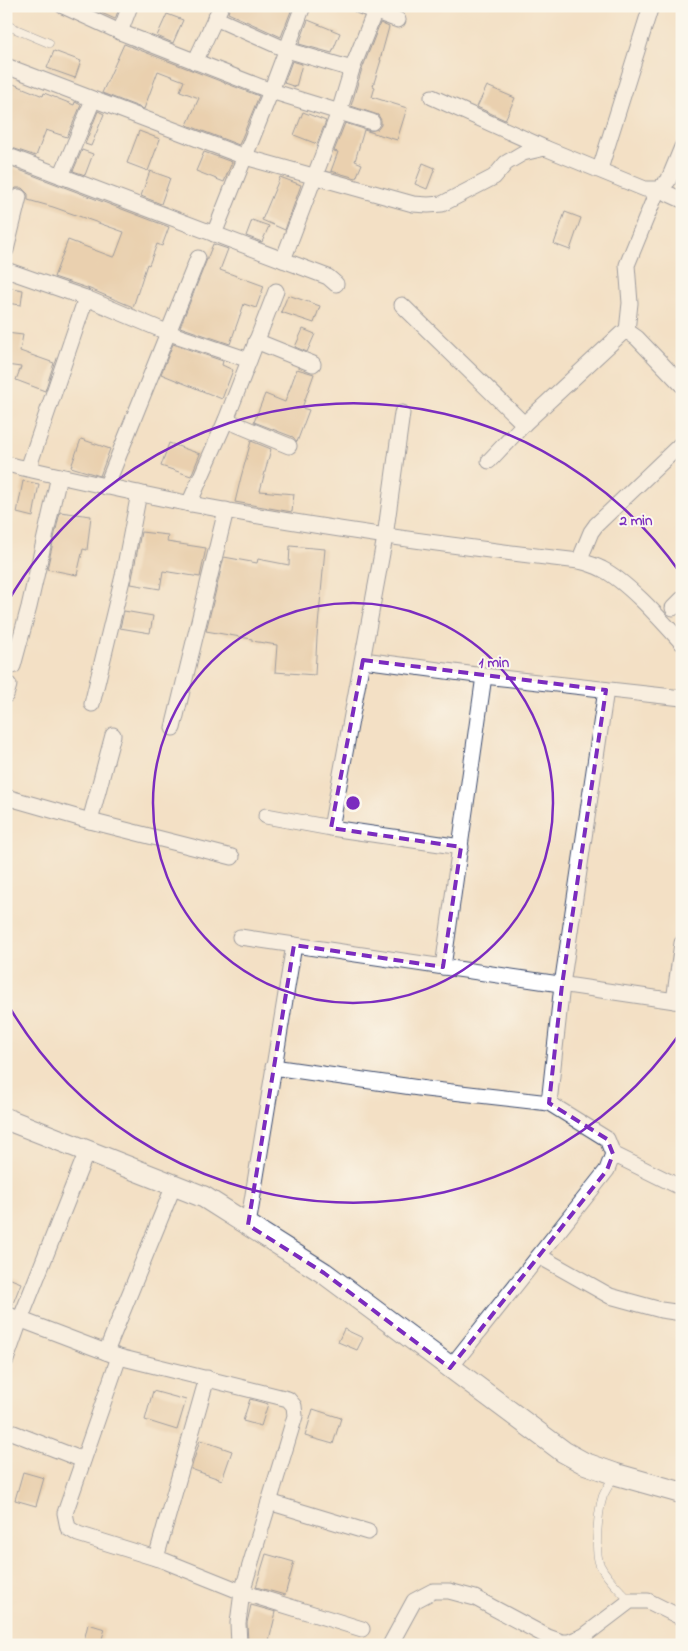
<svg xmlns="http://www.w3.org/2000/svg" width="688" height="1651" font-family="'Indie Flower',sans-serif">
<style>
.building{fill:#dfbd94}
.lines{fill:none;stroke-linecap:round;stroke-linejoin:round}
.lane-casing{stroke:#3b4a6d;stroke-width:9}
.street-casing{stroke:#3b4a6d;stroke-width:17}
.secondary-casing{stroke:#3b4a6d;stroke-width:23}
.lane{stroke:#fff;stroke-width:8}
.street{stroke:#fff;stroke-width:15}
.secondary{stroke:#fff;stroke-width:21}
.marked{fill:none;stroke:#7b2cbf;stroke-width:4;stroke-dasharray:10 6;stroke-linejoin:round}
.ring{fill:none;stroke:#7b2cbf;stroke-width:2.5}
.centre{fill:#7b2cbf;stroke:#fbf7ec;stroke-width:2.5}
.ring-label{font-size:15px;text-anchor:middle;font-weight:bold;fill:#7b2cbf;stroke:#fbf7ec;stroke-width:4;stroke-linejoin:round;paint-order:stroke}
</style>
<rect width="100%" height="100%" fill="#fbf7ec"/>
<filter id="ink" filterUnits="userSpaceOnUse"><feTurbulence type="fractalNoise" baseFrequency=".02" numOctaves="2"/><feDisplacementMap in="SourceGraphic" scale="10" xChannelSelector="R" yChannelSelector="G"/><feConvolveMatrix kernelMatrix="1 2 1 2 8 2 1 2 1" color-interpolation-filters="sRGB"/></filter>
<filter id="wash" filterUnits="userSpaceOnUse"><feTurbulence type="fractalNoise" baseFrequency=".0096" numOctaves="4" result="noise"/><feDisplacementMap in="SourceGraphic" scale="20" xChannelSelector="R" yChannelSelector="G"/><feGaussianBlur stdDeviation="1.12" result="paint"/><feColorMatrix in="noise" values="0 0 0 0 0 0 0 0 0 0 0 0 0 0 0 0 0 1.4 0 .05"/><feComposite in="paint" operator="in"/></filter>
<g filter="url(#wash)">
<rect width="100%" height="100%" fill="#f3e0c5"/>
<g id="blocks">
<!-- building -->
<g class="building">
<polygon points="86,6 120,6 115,19"/>
<polygon points="230,6 293,6 281,37 228,13"/>
<polygon points="167,14 183,20 173,43 157,36"/>
<polygon points="308,20 340,33 332,53 299,44"/>
<polygon points="380,23 389,27 380,60 381,60 373,86 375,87 372,97 407,108 397,140 364,130 355,161 362,164 356,178 331,171 338,152 334,151 345,123 370,131 378,129 381,125 381,120 378,115 351,106 361,72"/>
<polygon points="124,44 259,96 239,145 187,125 199,98 180,91 184,81 158,71 144,109 102,93"/>
<polygon points="54,51 81,61 75,78 47,68"/>
<polygon points="292,61 302,64 296,87 284,83"/>
<polygon points="6,81 43,96 44,93 74,105 75,102 81,105 67,137 46,130 36,156 6,146"/>
<polygon points="487,86 515,98 505,120 477,107"/>
<polygon points="98,111 104,114 91,146 85,144"/>
<polygon points="303,112 326,121 317,144 294,135"/>
<polygon points="139,131 160,139 148,171 127,163"/>
<polygon points="82,150 93,154 85,175 73,171"/>
<polygon points="204,152 232,162 224,182 196,171"/>
<polygon points="423,163 435,168 427,189 415,184"/>
<polygon points="6,165 169,227 162,246 157,244 149,265 147,264 133,307 90,289 54,277 68,240 113,257 115,256 124,232 53,207 28,200 28,194 22,188 16,188 12,191 6,190"/>
<polygon points="150,171 170,178 161,204 141,196"/>
<polygon points="280,177 301,185 285,230 262,220"/>
<polygon points="565,212 581,218 570,250 554,244"/>
<polygon points="252,220 269,226 262,242 246,236"/>
<polygon points="213,244 228,249 220,270 264,286 256,308 244,304 230,344 180,327"/>
<polygon points="6,287 23,290 21,305 6,303"/>
<polygon points="288,295 320,306 314,323 281,312"/>
<polygon points="303,329 315,334 307,352 295,347"/>
<polygon points="6,333 23,335 20,351 54,363 45,391 16,380 21,367 6,365"/>
<polygon points="173,344 223,361 222,365 233,370 222,399 161,374"/>
<polygon points="297,369 314,374 302,408 309,410 297,442 293,437 254,422 265,394 285,402"/>
<polygon points="81,439 110,449 100,476 71,467"/>
<polygon points="251,441 271,449 260,491 294,494 292,512 235,502 241,477"/>
<polygon points="169,443 200,454 191,476 161,466"/>
<polygon points="23,481 39,484 33,517 17,513"/>
<polygon points="60,512 91,516 87,550 83,549 77,575 47,569"/>
<polygon points="141,532 168,535 167,542 206,548 200,577 163,571 160,589 131,584"/>
<polygon points="290,546 325,549 317,637 315,675 275,672 277,645 252,641 252,639 206,631 224,557 257,563 258,559 289,565"/>
<polygon points="124,611 153,616 150,633 120,628"/>
<polygon points="6,1277 21,1283 12,1306 6,1305"/>
<polygon points="344,1329 363,1338 357,1350 338,1342"/>
<polygon points="153,1391 186,1400 177,1430 145,1420"/>
<polygon points="250,1399 268,1404 261,1426 243,1421"/>
<polygon points="313,1409 341,1418 333,1444 305,1436"/>
<polygon points="200,1440 232,1451 222,1480 191,1469"/>
<polygon points="23,1472 44,1478 36,1506 15,1500"/>
<polygon points="266,1554 294,1562 285,1595 256,1587"/>
<polygon points="251,1605 276,1612 268,1645 260,1645 248,1642 247,1623"/>
<polygon points="88,1624 105,1629 100,1645 84,1641"/>
</g>
</g>
</g>
<g filter="url(#ink)">
<use href="#blocks" fill-opacity="0" stroke="#3b4a6d" stroke-width="1"/>
<g class="lines">
<defs>
<g id="lane">
<polyline points="6,25 49,43"/>
<path d="M614 1476C611 1482 606 1489 603 1496 598 1511 594 1551 600 1565 607 1579 620 1590 630 1601"/>
</g>
<g id="street">
<polyline points="63,6 120,32 271,91 372,122"/>
<polyline points="360,6 398,20"/>
<polyline points="215,18 287,50 352,69"/>
<polyline points="120,32 130,6"/>
<polyline points="195,62 221,6"/>
<polyline points="6,66 245,157 413,204 428,205 442,204 494,177 506,163 523,153 545,148 645,189 658,189 668,181 682,147"/>
<polyline points="432,97 545,148"/>
<polyline points="6,155 328,277 336,284"/>
<polyline points="600,169 651,6"/>
<polyline points="61,176 93,100"/>
<polyline points="214,234 271,91 303,6"/>
<polyline points="6,250 19,197"/>
<polyline points="283,260 339,112 352,69 377,6"/>
<polyline points="6,270 86,298 169,333 249,360"/>
<polyline points="402,305 524,424 621,334 627,331 637,338 682,385"/>
<polyline points="627,331 630,303 627,265 658,189 682,200"/>
<polyline points="256,341 313,364"/>
<polyline points="226,420 289,446"/>
<polyline points="489,461 524,424"/>
<path d="M6 464C68 478 129 492 191 504 320 528 449 546 579 561 587 563 595 565 602 569 628 582 662 621 682 643"/>
<polyline points="28,469 86,298"/>
<polyline points="106,487 198,258"/>
<polyline points="189,504 226,420 276,291"/>
<polyline points="579,561 591,532 596,525 682,443"/>
<polyline points="673,608 682,599"/>
<polyline points="363,660 484,676 682,698"/>
<polyline points="13,666 29,607 59,476"/>
<polyline points="6,695 9,685"/>
<polyline points="92,704 123,576 139,493"/>
<polyline points="173,728 226,510"/>
<polyline points="6,797 90,821 232,857"/>
<polyline points="266,816 331,828 461,847"/>
<polyline points="90,821 113,735"/>
<polyline points="331,828 385,537 402,413"/>
<polyline points="240,937 682,1002"/>
<polyline points="443,967 484,676"/>
<polyline points="674,1001 682,943"/>
<polyline points="273,1067 426,1089 549,1103 607,1139 613,1154 682,1188"/>
<polyline points="549,1103 562,985 606,690"/>
<polyline points="248,1225 294,945"/>
<polyline points="539,1256 610,1296 661,1310 682,1313"/>
<polyline points="6,1314 119,1357 288,1399 294,1406 295,1416 242,1592 238,1623 239,1645"/>
<polyline points="106,1352 174,1185"/>
<polyline points="119,1357 65,1513 68,1528 78,1534 165,1561 242,1592 362,1629"/>
<polyline points="6,1360 20,1320 87,1151"/>
<polyline points="450,1368 607,1170 613,1154"/>
<polyline points="6,1430 83,1460"/>
<polyline points="269,1502 368,1532"/>
<polyline points="156,1558 207,1378"/>
<polyline points="390,1645 414,1601 433,1591 449,1591 475,1598 548,1637 562,1642 569,1642 584,1636 630,1601 648,1601 682,1618"/>
</g>
<polyline id="secondary" points="6,1119 204,1197 324,1273 564,1452 584,1463 615,1474 682,1493"/>
</defs>
<!-- lane casing -->
<use href="#lane" class="lane-casing"/>
<!-- street casing -->
<use href="#street" class="street-casing"/>
<!-- secondary casing -->
<use href="#secondary" class="secondary-casing"/>
<!-- lane -->
<use href="#lane" class="lane"/>
<!-- street -->
<use href="#street" class="street"/>
<!-- secondary -->
<use href="#secondary" class="secondary"/>
</g>
</g>
<!-- marked area -->
<path d="M0 0H688V1651H0ZM363 660 606 690 562 985 549 1103 607 1139 613 1154 607 1170 450 1368 324 1273 248 1225 294 945 443 967 461 847 331 828Z" fill="#f3e0c5" fill-opacity=".55" fill-rule="evenodd"/>
<path class="marked" d="M363 660 606 690 562 985 549 1103 607 1139 613 1154 607 1170 450 1368 324 1273 248 1225 294 945 443 967 461 847 331 828Z"/>
<!-- distance rings -->
<g class="ring">
<circle cx="353" cy="803" r="200"/>
<path d="M681 1032A400 400 0 0 1 7 1003M7 603A400 400 0 0 1 681 574"/>
</g>
<circle cx="353" cy="803" r="8" class="centre"/>
<g class="ring-label">
<text x="636" y="525">2 min</text>
<text x="494" y="667">1 min</text>
</g>
<!-- margin -->
<rect width="688" height="1651" fill="none" stroke="#fbf7ec" stroke-width="25"/>
</svg>
